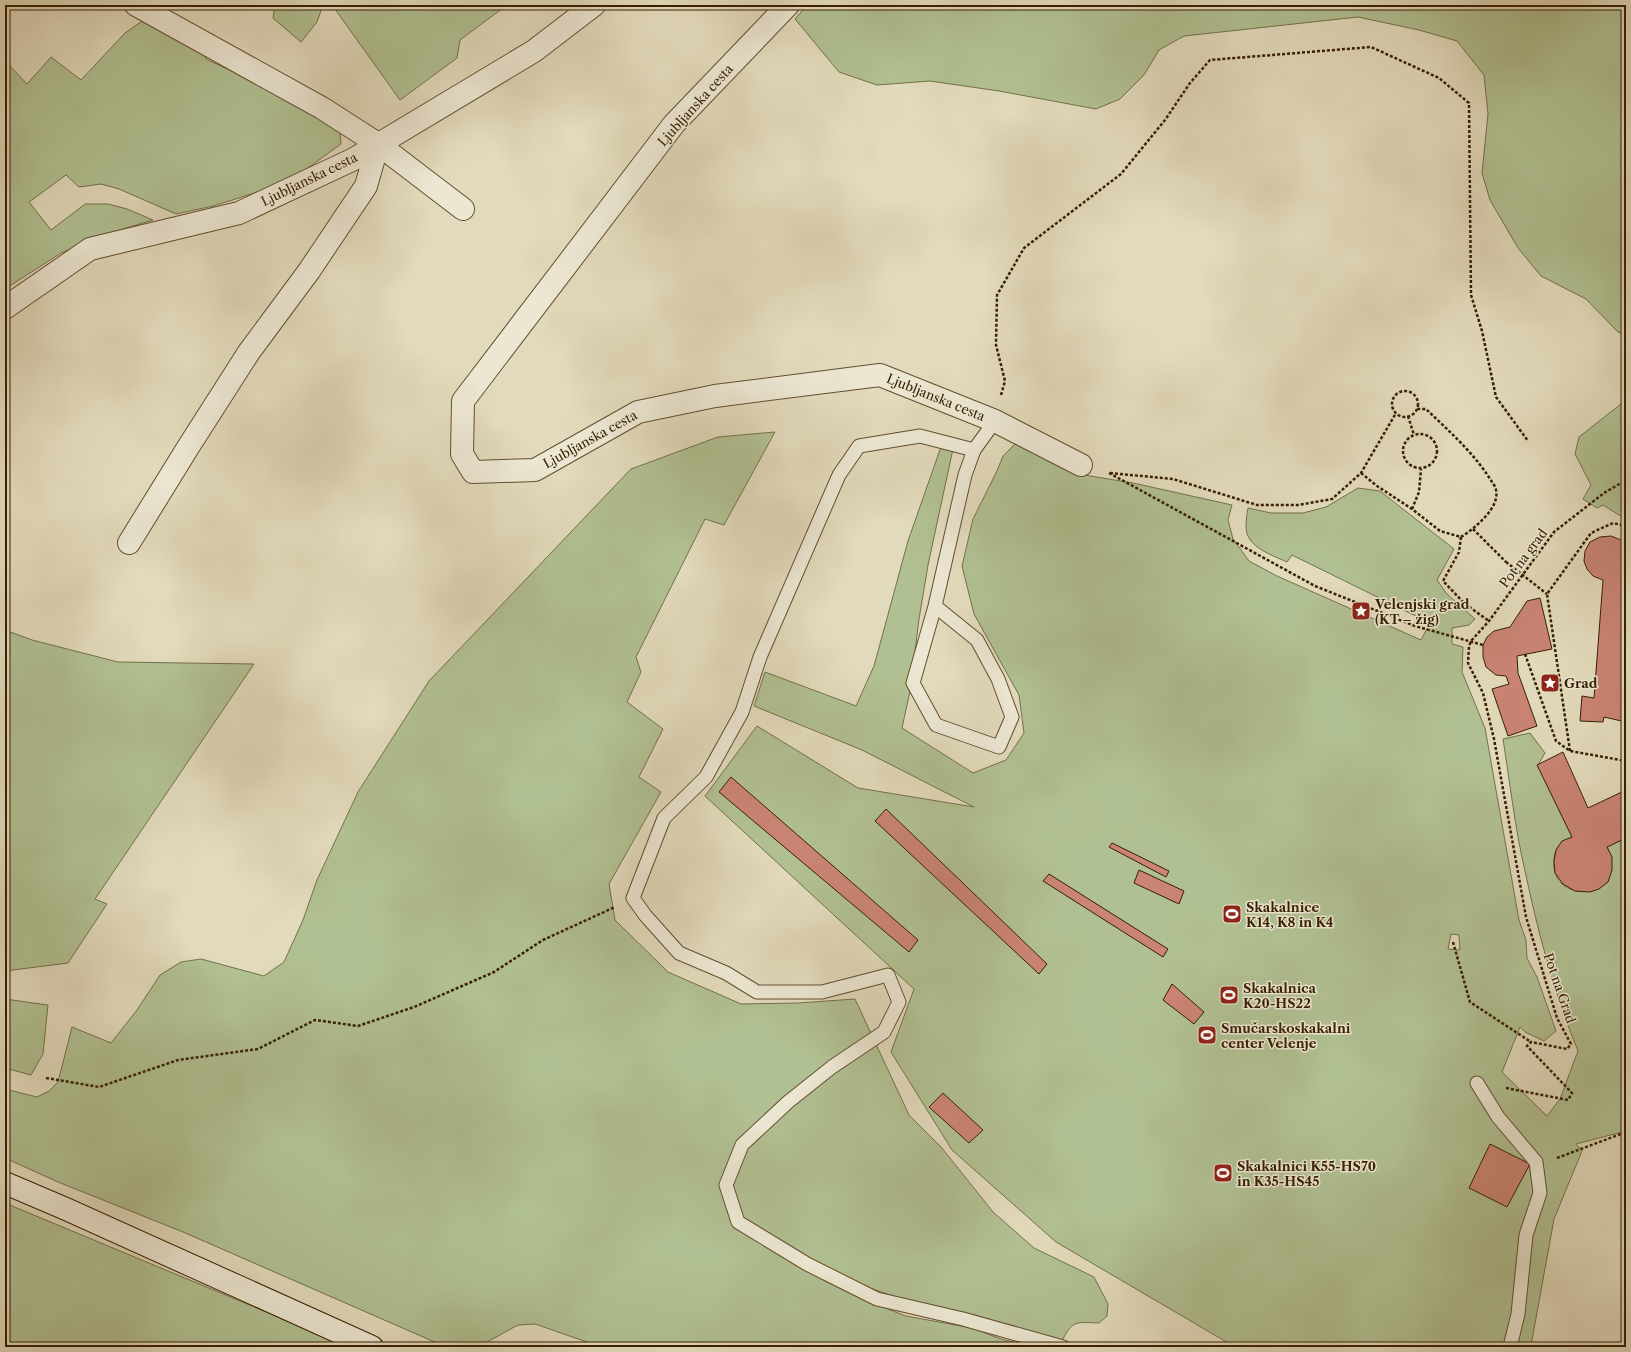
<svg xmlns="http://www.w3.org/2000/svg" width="1631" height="1352" font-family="'Libre Caslon Text',serif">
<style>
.green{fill:#b1c092;stroke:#747049;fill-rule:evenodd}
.building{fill:#ca8474;stroke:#371f00}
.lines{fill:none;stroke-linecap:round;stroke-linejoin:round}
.lane-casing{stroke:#624e2f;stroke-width:15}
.street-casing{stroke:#624e2f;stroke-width:24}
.secondary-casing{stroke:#371f00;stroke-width:24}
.path{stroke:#371f00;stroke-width:2.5;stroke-dasharray:3 2;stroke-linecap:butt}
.lane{stroke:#ece7d3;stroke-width:13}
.street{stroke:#ece7d3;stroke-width:22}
.secondary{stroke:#ece7d3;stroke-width:22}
.path-bridge{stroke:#371f00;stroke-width:2.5;stroke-dasharray:3 2;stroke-linecap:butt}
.labels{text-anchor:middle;stroke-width:3;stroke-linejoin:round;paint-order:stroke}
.street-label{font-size:13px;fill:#371f00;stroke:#ece7d3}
.poi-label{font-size:13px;font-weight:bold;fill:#371f00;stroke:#ece7d3;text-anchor:start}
</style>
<rect width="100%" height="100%" fill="#e2dabc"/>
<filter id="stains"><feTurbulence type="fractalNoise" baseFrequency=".005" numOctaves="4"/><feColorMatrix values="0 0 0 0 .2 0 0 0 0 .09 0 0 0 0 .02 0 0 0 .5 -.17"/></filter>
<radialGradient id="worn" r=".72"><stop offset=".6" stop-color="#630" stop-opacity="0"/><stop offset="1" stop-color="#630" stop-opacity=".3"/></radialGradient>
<!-- green -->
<g class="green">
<polygon points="275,5 323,5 317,22 301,42 273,18"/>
<polygon points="332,5 507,5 460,40 457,58 400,100"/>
<polygon points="807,5 1626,5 1626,335 1618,332 1586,299 1541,276 1518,248 1490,200 1482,173 1488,114 1484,75 1457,41 1419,30 1358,17 1184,36 1159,50 1144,75 1120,99 1096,109 999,91 930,81 877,85 839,72 795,19"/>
<polygon points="148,17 199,41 206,59 236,73 289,91 340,131 341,144 297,176 258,192 213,206 176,214 119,189 101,184 79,187 66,175 29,202 51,230 85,204 108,204 127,209 153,220 103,235 61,253 5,289 5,61 27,84 51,57 81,80 125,33"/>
<polygon points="1626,400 1626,516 1619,515 1603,505 1597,508 1583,499 1591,485 1575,454 1579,437"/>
<path d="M775 432 724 525 705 519 636 657 641 672 627 702 663 729 639 777 661 792 609 884 615 920 668 972 741 1004 798 1003 855 999 909 1115 941 1147 993 1212 1034 1248 1094 1277 1108 1304 1107 1316 1099 1323C1075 1322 1072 1320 1061 1343L1007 1328 975 1315 910 1302 870 1288 823 1265V1280L864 1300 906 1316 972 1328 1001 1339 1034 1347H601L535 1324 518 1325 478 1347H446L183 1232 58 1182 5 1158V1089L37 1097 49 1091 58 1082 72 1027 111 1043 137 1010 160 975 181 962 201 959 264 976 284 962 303 920 317 880 358 792 429 681 631 469 718 437Z"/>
<path d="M942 444 953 449 928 565 919 619 910 691 902 728 973 773 1006 760 1024 733 1019 695 974 614 962 566 973 519 996 473 1003 456 1015 444 1042 452 1084 475 1133 483 1232 505 1228 520 1233 539 1249 561 1277 576 1421 640 1430 623 1292 555 1287 562C1272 555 1246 547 1246 527 1246 520 1247 514 1248 508L1271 513H1303L1326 507 1358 488 1380 491 1454 549 1437 580 1447 594 1475 619 1469 625 1452 628V644L1463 647 1462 672 1485 728 1519 920 1526 940 1527 958 1537 977 1556 1031 1544 1041 1525 1032 1520 1027 1502 1072 1547 1116 1560 1099 1578 1051C1554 993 1538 932 1525 871 1515 828 1510 783 1503 739L1530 733 1545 753 1538 765 1572 837C1561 842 1555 847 1554 859 1549 909 1631 898 1607 847L1626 838V1131L1576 1144 1582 1151 1554 1219 1532 1340 1530 1347H1235L1056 1242 952 1150 891 1052 914 989 705 796 757 726 858 788 974 807 862 750 754 706 765 672 856 706 874 666 908 541ZM1451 934 1459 935 1460 950 1448 949Z"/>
<polygon points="5,630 32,640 118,662 254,664 95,899 107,904 68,963 5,971"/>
<polygon points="5,999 48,1005 43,1054 31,1075 5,1068"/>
<polygon points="5,1203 300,1326 346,1347 5,1347"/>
</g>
<!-- building -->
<g class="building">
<polygon points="1611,536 1626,542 1626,722 1604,717 1603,722 1580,721 1582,696 1594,698 1603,580 1593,576 1587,569 1584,561 1585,551 1590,542 1600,537"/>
<polygon points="1540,598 1552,649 1517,656 1518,673 1537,726 1508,736 1492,689 1509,684 1506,676 1496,675 1486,667 1483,657 1483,645 1487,637 1494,631 1510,627 1527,601"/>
<polygon points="1563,752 1588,808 1626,790 1626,838 1607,847 1612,857 1612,870 1608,882 1599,889 1590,892 1575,891 1563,884 1555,873 1554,861 1556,850 1562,841 1572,837 1537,765"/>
<polygon points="731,777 918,940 909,952 719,792"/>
<polygon points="886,809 1047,964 1039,974 875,821"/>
<polygon points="1112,843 1169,871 1166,877 1109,847"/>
<polygon points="1139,870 1184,891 1179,904 1134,883"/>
<polygon points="1049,874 1168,949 1163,957 1043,881"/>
<polygon points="1172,984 1204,1012 1194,1024 1163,1000"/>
<polygon points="943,1093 983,1130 969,1143 929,1107"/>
<polygon points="1490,1144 1530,1164 1507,1207 1469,1188"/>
</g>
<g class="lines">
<defs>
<g id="lane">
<polyline points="974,450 920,436 859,446 839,475 760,657 742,712 706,777 664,818 633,898 645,915 679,953 726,973 757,992 822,992 888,975 899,1002 884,1032 832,1067 788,1102 742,1145 726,1185 738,1222 807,1264 877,1299 963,1319 1063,1347"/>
<polyline points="935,606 977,640 998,679 1012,717 999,747 936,725 913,683 935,606 965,475 974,450 995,421"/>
<polyline points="1477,1083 1498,1117 1536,1162 1540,1193 1526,1235 1518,1314 1510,1347"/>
</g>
<g id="street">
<polyline points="136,5 322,108 378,144 463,209"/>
<polyline points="788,5 674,124 463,401 462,454 473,472 535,470 638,412 715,396 880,375 995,421 1081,465"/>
<polyline points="5,308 90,249 239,213 354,159 534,51 594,5"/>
<polyline points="129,543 187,449 249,352 309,271 366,186 378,144"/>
</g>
<polyline id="secondary" points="5,1183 66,1209 372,1347"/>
</defs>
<!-- lane casing -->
<use href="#lane" class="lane-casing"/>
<!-- street casing -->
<use href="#street" class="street-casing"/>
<!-- secondary casing -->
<use href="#secondary" class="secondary-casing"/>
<!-- path -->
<g class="path">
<circle cx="1405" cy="404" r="13"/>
<polyline points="1001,395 1005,381 996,345 997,295 1024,248 1121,174 1165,120 1190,83 1210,60 1371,47 1439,78 1469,103 1471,295 1482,331 1496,397 1528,441"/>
<polyline points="1408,416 1414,435"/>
<circle cx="1420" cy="451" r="17"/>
<polyline points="1109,473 1315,586 1415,626 1483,645"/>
<polyline points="1110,473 1173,479 1257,505 1298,505 1332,499 1361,473 1396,413"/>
<path d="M1361 473 1377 486 1412 509 1440 531 1461 537C1475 528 1500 508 1496 490 1496 487 1493 484 1492 482 1475 454 1449 431 1426 409H1417"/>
<polyline points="1412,509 1419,492 1421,469"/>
<polyline points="1473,529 1506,562"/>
<polyline points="1461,537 1459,552 1443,581 1465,604 1489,621"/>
<polyline points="1525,654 1556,741 1570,751 1626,761"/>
<polyline points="1570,751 1547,594 1591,533 1613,523 1626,526"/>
<polyline points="1453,942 1470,1002 1531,1042"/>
<polyline points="46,1078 99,1087 178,1060 258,1049 315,1020 358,1026 414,1007 494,972 543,940 615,907"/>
<polyline points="1506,1088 1568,1100 1572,1093 1527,1046 1531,1042 1567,1049 1571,1044 1557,1018 1526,917 1494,739 1483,693 1468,663 1469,646 1471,641 1489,621 1554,532 1604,493 1626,480"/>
<polyline points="1557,1158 1626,1132"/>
</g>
<!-- lane -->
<use href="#lane" class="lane"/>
<!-- street -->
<use href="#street" class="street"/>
<!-- secondary -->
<use href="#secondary" class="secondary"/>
<!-- path-bridge -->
<polyline class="path-bridge" points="1506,562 1547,594"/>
</g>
<!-- icons -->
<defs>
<symbol id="sight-square" viewBox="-11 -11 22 22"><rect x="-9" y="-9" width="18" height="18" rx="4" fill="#8f2418" stroke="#ece7d3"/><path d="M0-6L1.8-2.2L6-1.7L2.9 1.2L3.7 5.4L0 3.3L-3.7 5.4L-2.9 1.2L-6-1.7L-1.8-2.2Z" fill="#fff"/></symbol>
<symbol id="stadium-square" viewBox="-11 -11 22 22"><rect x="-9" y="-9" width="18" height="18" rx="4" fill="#8f2418" stroke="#ece7d3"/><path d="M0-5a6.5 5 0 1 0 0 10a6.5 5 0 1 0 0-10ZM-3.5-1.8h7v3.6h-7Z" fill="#fff"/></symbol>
</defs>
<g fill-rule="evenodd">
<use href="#sight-square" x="1350" y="600" width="22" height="22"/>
<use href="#sight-square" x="1539" y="672" width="22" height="22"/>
<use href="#stadium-square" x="1221" y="903" width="22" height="22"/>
<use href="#stadium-square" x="1218" y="984" width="22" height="22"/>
<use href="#stadium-square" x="1196" y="1024" width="22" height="22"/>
<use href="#stadium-square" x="1212" y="1162" width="22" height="22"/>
</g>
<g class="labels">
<!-- street labels -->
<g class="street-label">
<text transform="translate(695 105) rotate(-48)" y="5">Ljubljanska cesta</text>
<text transform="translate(309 179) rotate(-26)" y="5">Ljubljanska cesta</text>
<text transform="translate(936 397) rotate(22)" y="5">Ljubljanska cesta</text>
<text transform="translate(590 439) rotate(-29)" y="5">Ljubljanska cesta</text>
<text transform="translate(1523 558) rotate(-53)" y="5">Pot na grad</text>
<text transform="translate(1560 988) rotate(71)" y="5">Pot na Grad</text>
</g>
<!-- poi labels -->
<g class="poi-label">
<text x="1375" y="609">Velenjski grad<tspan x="1375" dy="15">(KT – žig)</tspan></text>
<text x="1564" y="688">Grad</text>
<text x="1246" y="912">Skakalnice<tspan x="1246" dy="15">K14, K8 in K4</tspan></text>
<text x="1243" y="993">Skakalnica<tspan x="1243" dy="15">K20-HS22</tspan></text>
<text x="1221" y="1033">Smučarskoskakalni<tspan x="1221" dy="15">center Velenje</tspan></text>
<text x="1237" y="1171">Skakalnici K55-HS70<tspan x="1237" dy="15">in K35-HS45</tspan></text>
</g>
</g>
<!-- margin -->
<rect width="1631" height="1352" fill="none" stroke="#e2dabc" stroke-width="20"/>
<rect x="6" y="6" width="1619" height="1340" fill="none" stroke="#371f00" stroke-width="2"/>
<rect x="10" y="10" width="1611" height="1332" fill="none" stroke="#371f00"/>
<rect width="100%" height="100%" filter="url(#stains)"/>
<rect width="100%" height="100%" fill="url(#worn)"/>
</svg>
